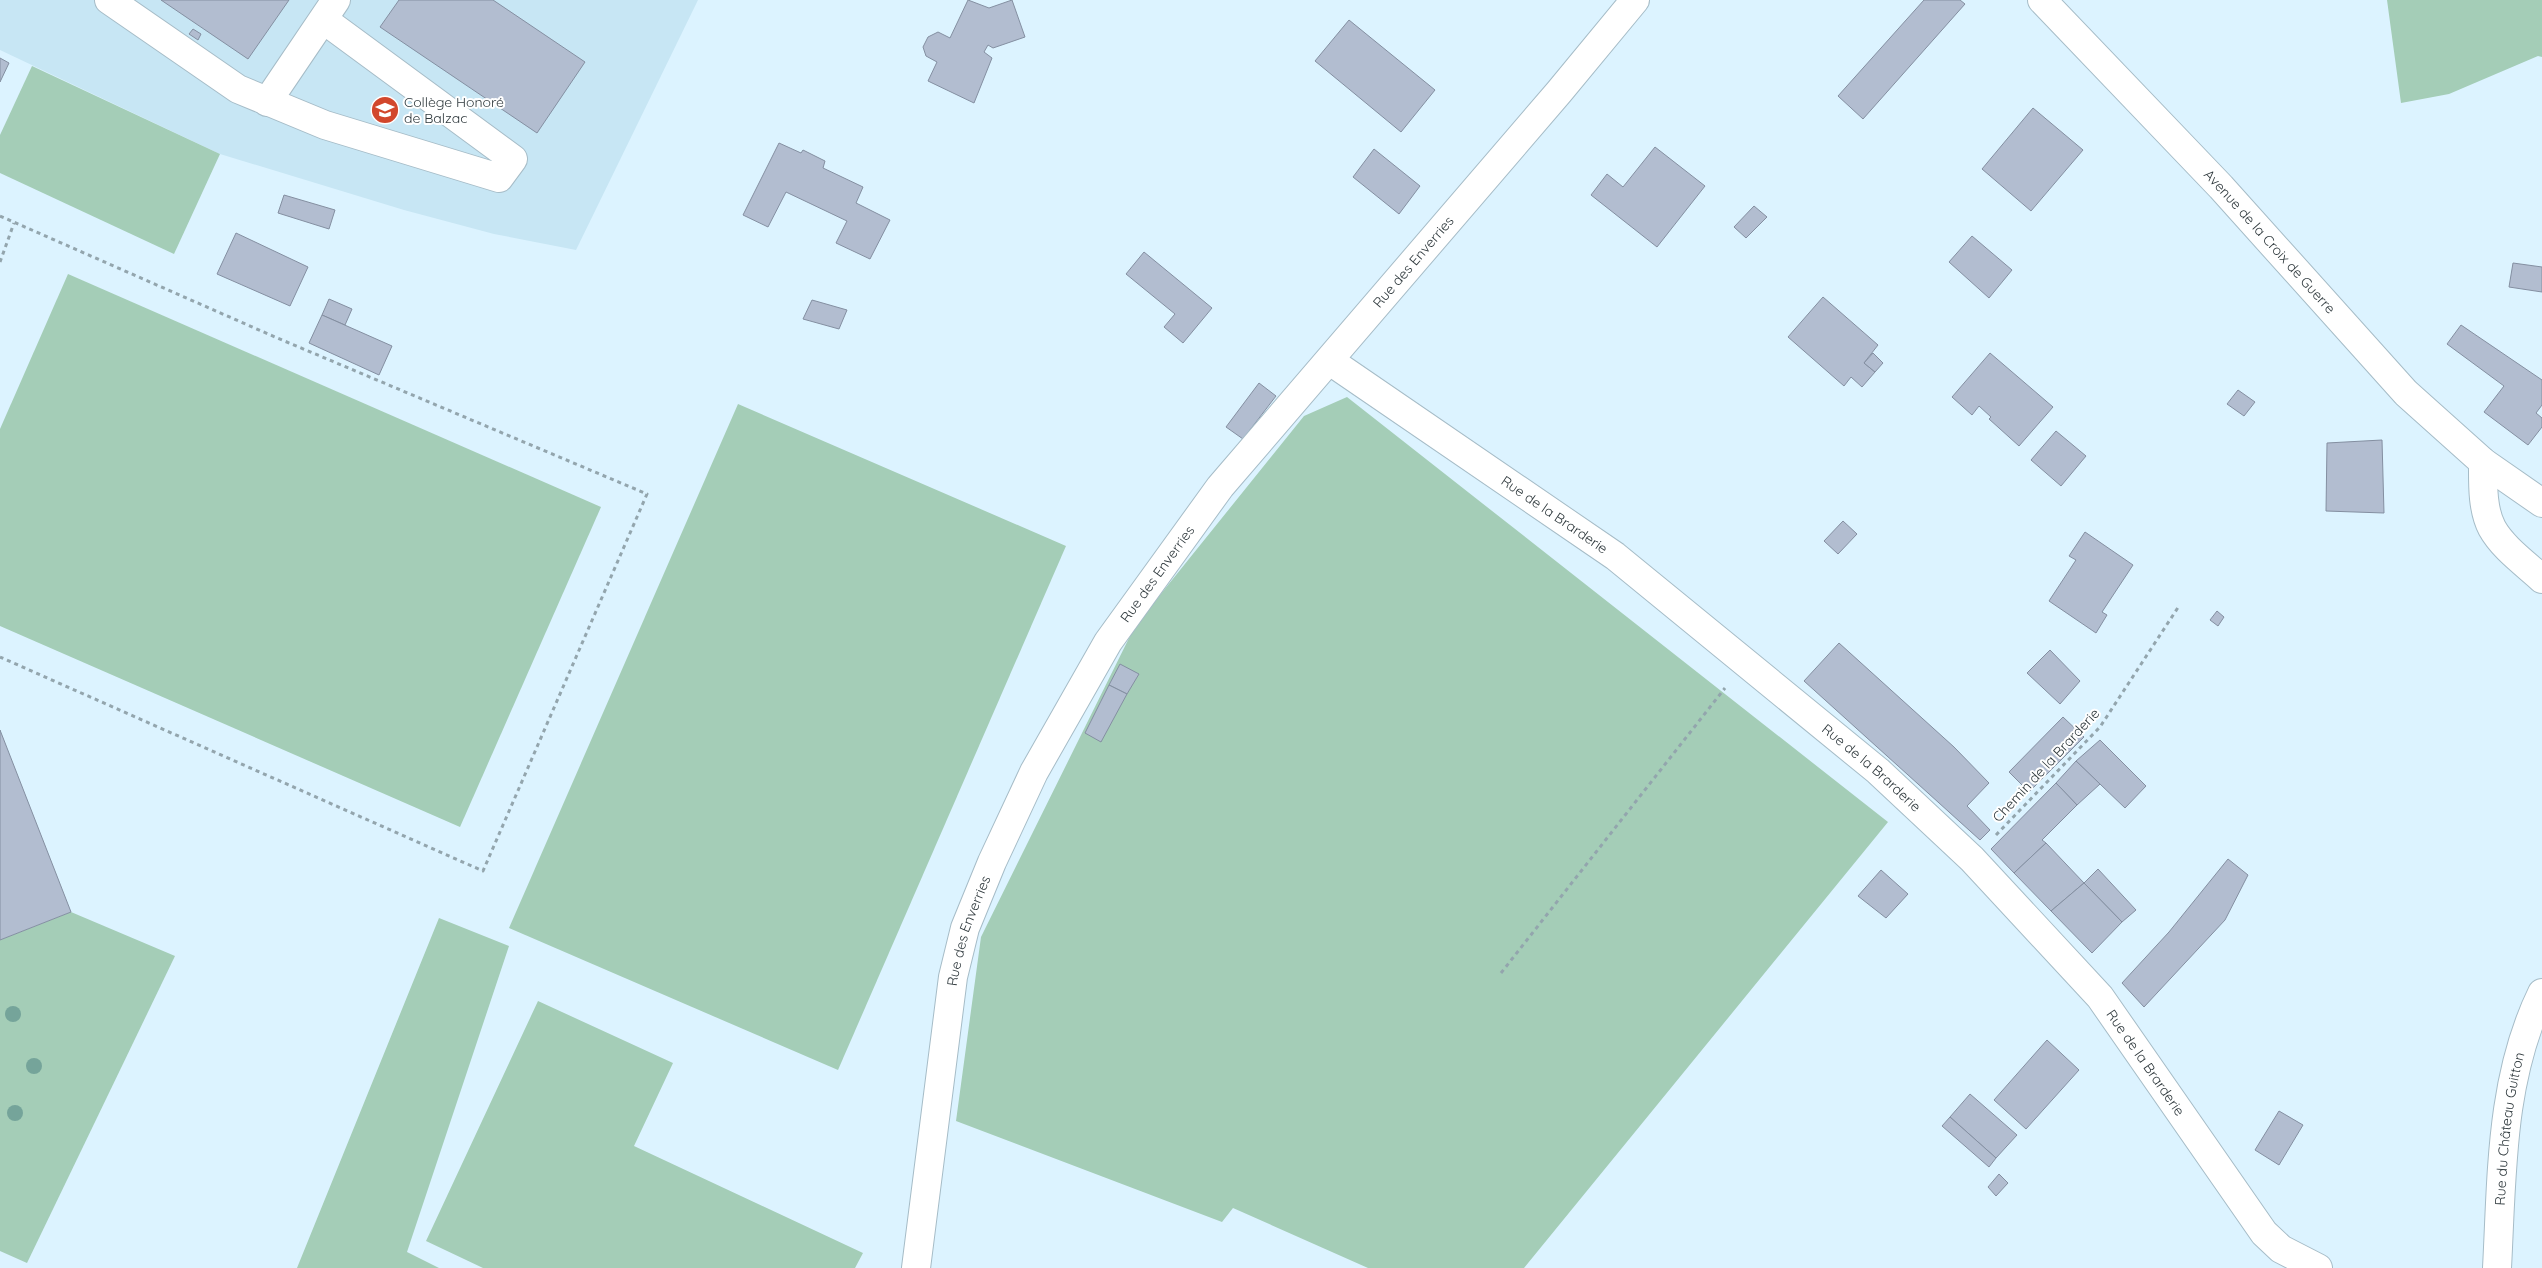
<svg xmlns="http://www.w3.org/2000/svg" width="2542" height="1268" font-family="Quicksand,sans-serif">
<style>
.built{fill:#c7e6f4}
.green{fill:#a4cdb7}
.building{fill:#b2bdd0;stroke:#848fa1}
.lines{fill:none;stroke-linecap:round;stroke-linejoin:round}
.minor-casing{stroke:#a6bcc7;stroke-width:30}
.path{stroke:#93a5ad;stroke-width:3;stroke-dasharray:4 4;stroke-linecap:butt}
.minor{stroke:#fff;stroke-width:28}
.tree{fill:#75a49a}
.labels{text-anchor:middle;stroke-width:4;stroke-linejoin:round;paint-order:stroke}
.poi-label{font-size:14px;fill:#2f393d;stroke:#fff;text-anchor:start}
.street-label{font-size:14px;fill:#2f393d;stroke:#fff}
</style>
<rect width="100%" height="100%" fill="#dcf3ff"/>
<!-- built -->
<polygon class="built" points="0,0 698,0 576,250 494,234 404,210 220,154 0,50"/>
<!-- green -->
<g class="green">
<polygon points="2387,0 2542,0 2542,57 2538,56 2449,94 2401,103"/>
<polygon points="32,66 220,154 174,254 0,173 0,135"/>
<polygon points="68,274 601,507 460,827 0,626 0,429"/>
<polygon points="1347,397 1888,822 1524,1268 1368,1268 1233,1208 1222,1222 956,1121 981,937 1135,626 1304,416"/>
<polygon points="738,404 1066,546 838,1070 509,928"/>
<polygon points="71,912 175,956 27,1263 0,1251 0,940"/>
<polygon points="439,918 509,946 407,1252 439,1268 297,1268"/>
<polygon points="538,1001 673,1063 634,1146 863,1253 855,1268 483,1268 426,1241"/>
</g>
<!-- building -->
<g class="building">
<polygon points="161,0 289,0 248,59"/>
<polygon points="399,0 493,0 585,62 537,133 380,27"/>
<polygon points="968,0 989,8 1012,0 1025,37 993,48 988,45 984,52 992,58 974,103 928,81 937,62 926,56 923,47 928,37 938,32 950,38"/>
<polygon points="1924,0 1960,0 1965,4 1863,119 1838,96"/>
<polygon points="1349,20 1435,90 1401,132 1315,61"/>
<polygon points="193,29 201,34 198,40 189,34"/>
<polygon points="0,58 9,63 0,82"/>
<polygon points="2033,108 2083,150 2031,211 1982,169"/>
<polygon points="779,143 801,153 803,150 825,161 823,168 863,187 856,203 890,220 870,259 836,243 847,221 786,192 768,227 743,215"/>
<polygon points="1655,147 1705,186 1657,247 1591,195 1607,174 1623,187"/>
<polygon points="1374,149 1420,186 1399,214 1353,177"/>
<polygon points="284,195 335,210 329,229 278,213"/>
<polygon points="1754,206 1767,217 1746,238 1734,227"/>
<polygon points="236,233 308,267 290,306 217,274"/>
<polygon points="1972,236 2012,270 1989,298 1949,262"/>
<polygon points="1144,252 1212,308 1183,343 1164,327 1175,314 1126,274"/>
<polygon points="2513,263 2542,267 2542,292 2509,287"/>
<polygon points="1823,297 1878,345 1864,363 1875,372 1862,387 1851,377 1844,386 1788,337"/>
<polygon points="329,299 352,309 345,325 322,315"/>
<polygon points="812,300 847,310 839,329 803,319"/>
<polygon points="322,315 392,346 379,375 309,343"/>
<polygon points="2461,325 2542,380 2542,405 2536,413 2542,418 2542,427 2528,445 2484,412 2504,386 2447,344"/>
<polygon points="1873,353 1883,363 1875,372 1864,363"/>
<polygon points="1990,353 2053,407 2019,446 1989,419 1991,417 1979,406 1972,415 1952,397"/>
<polygon points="1259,383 1276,396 1243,439 1226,427"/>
<polygon points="2238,390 2255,402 2244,416 2227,404"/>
<polygon points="2056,431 2086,456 2061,486 2031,460"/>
<polygon points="2382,440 2384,513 2326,511 2327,443"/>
<polygon points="1843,521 1857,534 1838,554 1824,541"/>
<polygon points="2085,532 2133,565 2102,612 2107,615 2096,633 2049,601 2076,560 2069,556"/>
<polygon points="2217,611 2224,617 2218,626 2210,620"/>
<polygon points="1839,643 1954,747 1989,783 1967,806 1990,830 1980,840 1804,681"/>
<polygon points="2050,650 2080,681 2060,704 2027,673"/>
<polygon points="1120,664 1139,674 1127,694 1109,685"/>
<polygon points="1109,685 1127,694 1101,742 1085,733"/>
<polygon points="2063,717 2084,737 2029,792 2009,772"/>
<polygon points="0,730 71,912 0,940"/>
<polygon points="2100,740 2146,786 2125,808 2076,761"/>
<polygon points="2076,761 2100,784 2077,805 2056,783"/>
<polygon points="2056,783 2077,805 2042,840 2046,843 2014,873 1991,849"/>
<polygon points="2046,843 2084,883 2051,911 2014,873"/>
<polygon points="2228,859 2248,875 2225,920 2144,1007 2122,983 2169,932"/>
<polygon points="2098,869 2136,910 2122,922 2084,883"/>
<polygon points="1881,870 1908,894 1886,918 1858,896"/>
<polygon points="2084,883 2122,922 2092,953 2051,911"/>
<polygon points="2047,1040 2079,1070 2026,1129 1994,1100"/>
<polygon points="1970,1094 2017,1135 1996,1158 1950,1117"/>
<polygon points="2279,1111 2303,1125 2279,1165 2255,1150"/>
<polygon points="1950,1117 1996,1158 1989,1167 1942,1126"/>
<polygon points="1999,1174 2008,1183 1996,1196 1988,1187"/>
</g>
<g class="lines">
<defs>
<g id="minor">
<polyline points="109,0 238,89 325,125 499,178 513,159 324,20"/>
<path id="s1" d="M2042 0 2221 187 2406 393 2483 462 2542 503"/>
<polyline points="267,102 336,0"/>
<path id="s2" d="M1330 361 1615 556 1878 771 1972 859 2100 997 2264 1233 2281 1249 2318 1268"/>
<path d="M2483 462C2483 483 2482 509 2492 528 2503 548 2526 564 2542 579"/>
<path id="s3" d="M916 1268 953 977 965 928 992 862 1034 772 1108 642 1220 487 1559 92 1635 0"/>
<path id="s4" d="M2497 1268C2502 1175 2500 1079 2542 993"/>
</g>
</defs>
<!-- minor casing -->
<use href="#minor" class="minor-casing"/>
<!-- path -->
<g class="path">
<polyline points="0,216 275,337 647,494 483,871 0,657"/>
<polyline points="0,262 14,223"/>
<polyline points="1996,835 2100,727 2179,606"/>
<polyline points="1501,973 1725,688"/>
</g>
<!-- minor -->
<use href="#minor" class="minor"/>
</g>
<!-- trees -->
<g class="tree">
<circle cx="13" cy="1014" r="8"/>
<circle cx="34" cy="1066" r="8"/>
<circle cx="15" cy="1113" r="8"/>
</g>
<!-- icons -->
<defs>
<symbol id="school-disc" viewBox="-11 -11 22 22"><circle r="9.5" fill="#d2472c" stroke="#fff"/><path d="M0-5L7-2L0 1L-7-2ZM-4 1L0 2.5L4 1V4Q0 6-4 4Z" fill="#fff"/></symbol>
</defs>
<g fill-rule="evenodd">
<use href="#school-disc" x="369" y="94" width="32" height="32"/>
</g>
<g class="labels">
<!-- poi labels -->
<g class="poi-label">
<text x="404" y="107">Collège Honoré<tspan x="404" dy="16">de Balzac</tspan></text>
</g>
<!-- street labels -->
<g class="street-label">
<text dy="5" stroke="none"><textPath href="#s1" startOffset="332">Avenue de la Croix de Guerre</textPath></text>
<text dy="5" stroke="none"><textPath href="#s3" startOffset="1152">Rue des Enverries</textPath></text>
<text dy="5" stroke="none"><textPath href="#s2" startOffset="272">Rue de la Brarderie</textPath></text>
<text dy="5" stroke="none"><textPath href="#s3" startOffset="748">Rue des Enverries</textPath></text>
<text transform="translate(2046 765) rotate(-47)" y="5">Chemin de la Brarderie</text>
<text dy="5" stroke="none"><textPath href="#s2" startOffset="678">Rue de la Brarderie</textPath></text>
<text dy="5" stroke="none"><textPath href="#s3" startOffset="342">Rue des Enverries</textPath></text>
<text dy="5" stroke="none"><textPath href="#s2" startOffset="1082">Rue de la Brarderie</textPath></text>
<text dy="5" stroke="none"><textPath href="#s4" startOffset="140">Rue du Château Guitton</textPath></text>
</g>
</g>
</svg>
